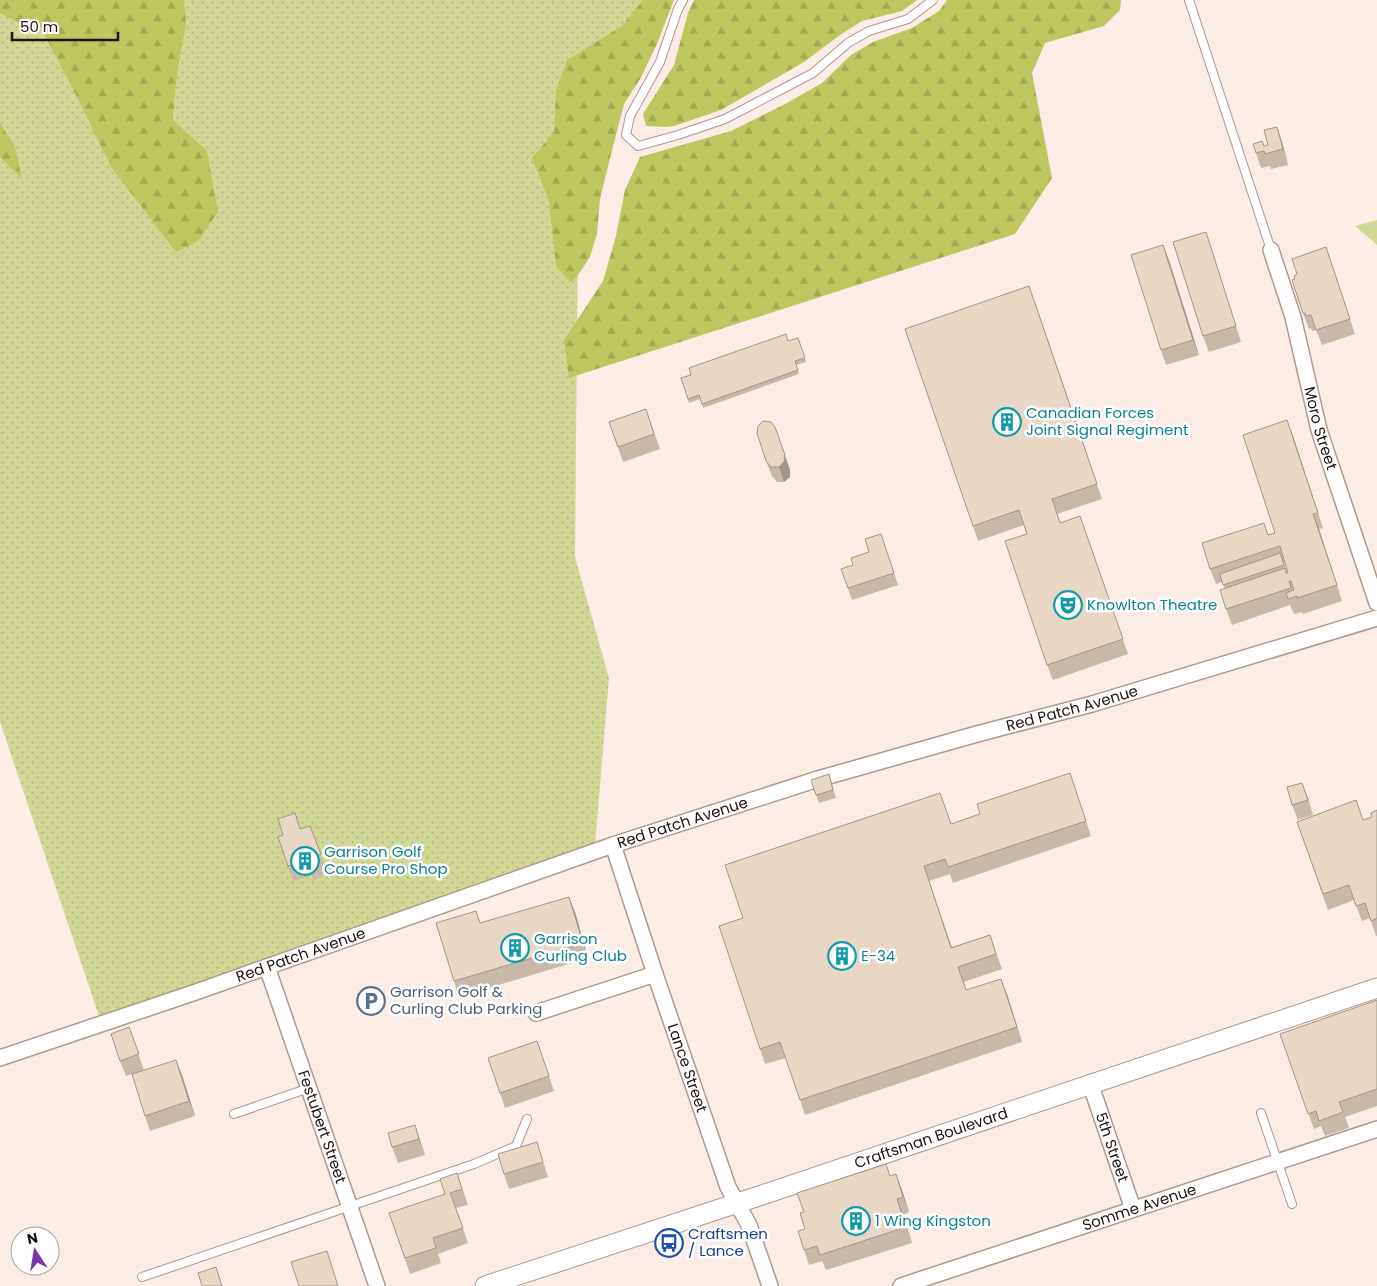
<svg xmlns="http://www.w3.org/2000/svg" width="1377" height="1286" font-family="Poppins,sans-serif">
<style>
.grass{fill:url(#grass-dots)}
.forest{fill:url(#forest-firs)}
.pitch{fill:#d1d895}
.lines{fill:none;stroke-linecap:round;stroke-linejoin:round}
.service-casing{stroke:#b0988f;stroke-width:10}
.minor-casing{stroke:#b0988f;stroke-width:18}
.tertiary-casing{stroke:#b0988f;stroke-width:21}
.service{stroke:#fff;stroke-width:8}
.minor{stroke:#fff;stroke-width:15}
.tertiary{stroke:#fff;stroke-width:19}
.wall{fill:#c7b9a9;fill-rule:evenodd}
.shaded-wall{fill:#a29689}
.building{fill:#e7d7c4;stroke:#a29689}
.labels{text-anchor:middle;stroke-width:5;stroke-linejoin:round;paint-order:stroke}
.culture-label{font-size:15px;fill:#0d838f;stroke:#fff;text-anchor:start}
.street-label{font-size:15px;fill:#1d1411;stroke:#fff}
.service-label{font-size:15px;fill:#4e5e75;stroke:#fff;text-anchor:start}
.transit-label{font-size:15px;fill:#164399;stroke:#fff;text-anchor:start}
</style>
<defs>
<pattern id="grass-dots" width="8" height="8" patternUnits="userSpaceOnUse" patternTransform="scale(1.25)"><rect width="8" height="8" fill="#d1d895"/><path d="M2 2h.1M6 6h.1" fill="none" stroke="#b3b87f" stroke-width="1.8" stroke-linecap="round"/></pattern>
<pattern id="forest-firs" width="22" height="20" patternUnits="userSpaceOnUse" patternTransform="scale(1.25)"><rect width="22" height="20" fill="#bec660"/><path d="M5 1l3.5 6h-7zM16 11l3.5 6h-7z" fill="#a3a952"/></pattern>
</defs>
<rect width="100%" height="100%" fill="#fcece6"/>
<!-- grass -->
<polygon class="grass" points="0,0 672,0 619,50 578,231 575,557 609,678 594,857 99,1016 0,722"/>
<!-- forest -->
<g class="forest">
<polygon points="0,0 184,0 186,24 177,73 173,120 207,151 218,212 198,241 176,252 111,167 79,101 40,26 19,23 0,13"/>
<polygon points="643,0 674,0 657,44 640,79 624,104 610,158 600,199 597,234 590,257 576,278 570,282 556,266 549,201 532,158 554,132 556,91 567,60 622,26"/>
<polygon points="694,0 917,0 902,11 862,21 840,35 804,62 721,110 674,126 666,127 646,126 643,114 674,65 688,13"/>
<polygon points="947,0 1121,0 1120,10 1104,26 1045,43 1032,73 1052,178 1015,234 569,378 564,340 603,281 616,236 625,190 640,157 731,131 787,103 822,83 851,55 873,42 912,28 939,11"/>
<polygon points="0,121 5,131 15,146 22,179 0,157"/>
</g>
<!-- pitch -->
<polygon class="pitch" points="1377,220 1377,245 1355,226"/>
<g class="lines">
<defs>
<g id="service">
<polyline points="683,0 678,9 660,62 630,116 626,135 638,146 678,135 725,119 813,73 848,43 869,31 908,19 933,0"/>
<polyline points="1189,0 1271,250"/>
<polyline points="1261,1113 1292,1204"/>
<polyline points="234,1114 309,1088"/>
<polyline points="142,1277 474,1164 516,1146 527,1119"/>
</g>
<g id="minor">
<path id="s1" d="M1271 250 1293 317 1319 430 1377 603"/>
<path id="s2" d="M613 845 655 974 728 1187 749 1225 770 1286"/>
<path id="s3" d="M267 967 377 1286"/>
<polyline points="536,1013 655,974"/>
<path id="s4" d="M0 1058 193 993 613 845 818 779 977 734 1092 704 1377 618"/>
<path id="s5" d="M1090 1083 1133 1209"/>
<path id="s6" d="M901 1286 1377 1129"/>
</g>
<g id="tertiary">
<path id="s7" d="M485 1286 759 1196 1377 988"/>
</g>
</defs>
<!-- service casing -->
<use href="#service" class="service-casing"/>
<!-- minor casing -->
<use href="#minor" class="minor-casing"/>
<!-- tertiary casing -->
<use href="#tertiary" class="tertiary-casing"/>
<!-- service -->
<use href="#service" class="service"/>
<!-- minor -->
<use href="#minor" class="minor"/>
<!-- tertiary -->
<use href="#tertiary" class="tertiary"/>
</g>
<!-- wall -->
<g class="wall">
<polygon points="1262,141 1264,146 1282,142 1288,165 1271,169 1270,166 1261,168 1256,153"/>
<polygon points="1206,232 1241,342 1209,352 1203,336"/>
<polygon points="1163,245 1199,355 1166,365 1161,350"/>
<polygon points="1326,247 1355,334 1322,345 1316,330 1312,331 1311,328 1309,329 1303,313 1295,279 1297,274"/>
<polygon points="1035,302 1102,499 1057,514 1060,523 1080,516 1128,654 1053,680 1047,665 1027,534 1024,525 978,541 973,526"/>
<polygon points="798,338 806,362 796,365 799,374 703,408 700,399 689,403 681,378"/>
<polygon points="646,409 660,449 623,462 609,422"/>
<polygon points="775,427 790,470 790,477 784,482 777,482 772,476 766,461"/>
<path d="M1293 436 1323 528 1319 529 1342 601 1303 614 1302 612 1294 614 1290 605 1232 625 1226 609 1225 588 1222 582 1216 584 1210 569 1268 535 1275 533ZM1284 562H1285L1288 573H1287Z"/>
<polygon points="885,546 898,585 852,600 841,569 853,565 869,552"/>
<polygon points="1070,773 1091,836 953,883 950,874 929,881 952,947 990,935 1002,969 964,982 966,990 1007,994 1022,1042 805,1115 786,1058 765,1064 760,1049 743,918 951,824 980,814"/>
<polygon points="829,774 836,798 819,803 816,795"/>
<polygon points="1302,783 1313,815 1298,820 1292,805"/>
<polygon points="1377,810 1377,936 1376,936 1370,918 1362,921 1354,900 1328,910 1297,822 1363,820 1372,817"/>
<polygon points="310,826 326,870 321,871 323,877 313,880 312,875 293,881 278,837"/>
<polygon points="575,912 588,958 459,997 454,981 481,923"/>
<polygon points="1377,1000 1377,1106 1345,1117 1349,1128 1325,1136 1321,1126 1314,1129 1280,1034"/>
<polygon points="129,1027 144,1070 126,1076 120,1061"/>
<polygon points="537,1041 554,1091 505,1108 488,1058"/>
<polygon points="182,1075 195,1116 150,1131 145,1116"/>
<polygon points="415,1125 425,1155 398,1163 392,1147"/>
<polygon points="542,1158 548,1177 509,1189 504,1174"/>
<polygon points="457,1173 468,1205 456,1208 468,1243 438,1254 441,1263 410,1274 389,1213 445,1194"/>
<polygon points="890,1176 902,1190 909,1212 903,1215 912,1243 826,1270 822,1261 809,1265 804,1250 805,1229"/>
</g>
<!-- shaded-wall -->
<g class="shaded-wall">
<polygon points="1277,127 1282,142 1288,165 1283,149"/>
<polygon points="1163,245 1169,260 1199,355 1193,340"/>
<polygon points="1287,420 1293,436 1323,528"/>
<polygon points="775,427 790,470 790,477 784,482 779,467"/>
<polygon points="1313,514 1319,529 1342,601 1337,585"/>
<polygon points="1302,783 1308,798 1313,815 1308,800"/>
<polygon points="569,897 575,912 588,958 583,943"/>
<polygon points="1001,979 1007,994 1022,1042"/>
<polygon points="176,1060 182,1075 195,1116 189,1101"/>
<polygon points="415,1125 425,1155 419,1139"/>
<polygon points="896,1174 902,1190 909,1212 903,1197"/>
<polygon points="897,1199 903,1215 912,1243 906,1227"/>
</g>
<!-- building -->
<g class="building">
<polygon points="1277,127 1283,149 1265,154 1264,151 1256,153 1253,144 1262,141 1264,146 1268,145 1264,130"/>
<polygon points="1206,232 1236,326 1203,336 1173,242"/>
<polygon points="1163,245 1193,340 1161,350 1131,255"/>
<polygon points="1326,247 1350,319 1316,330 1311,315 1306,316 1305,313 1303,313 1292,280 1295,279 1294,276 1297,274 1292,259"/>
<polygon points="1029,286 1097,484 1052,499 1060,523 1080,516 1123,639 1047,665 1005,541 1027,534 1019,510 973,526 905,329"/>
<polygon points="786,334 788,341 798,338 805,358 795,361 798,370 702,404 699,395 688,399 681,378 691,375 689,368"/>
<polygon points="646,409 654,434 618,447 609,422"/>
<polygon points="1287,420 1318,513 1313,514 1337,585 1297,598 1297,596 1288,599 1286,593 1294,590 1291,581 1289,581 1291,588 1226,609 1220,590 1285,568 1286,573 1288,573 1280,546 1210,569 1202,543 1264,523 1268,535 1275,533 1243,435"/>
<polygon points="763,421 771,422 775,427 785,455 784,462 779,467 771,467 766,461 757,433 758,426"/>
<polygon points="881,534 894,573 848,588 841,569 853,565 851,558 869,552 865,539"/>
<polygon points="1280,553 1284,565 1223,585 1220,574"/>
<polygon points="1070,773 1086,821 948,867 945,859 924,866 951,948 990,935 996,954 958,967 966,990 1001,979 1017,1027 800,1100 780,1042 760,1049 719,926 743,918 725,865 940,793 951,824 980,814 977,804"/>
<polygon points="829,774 833,790 816,795 811,780"/>
<polygon points="1302,783 1308,800 1292,805 1287,787"/>
<polygon points="1356,800 1363,820 1372,817 1371,813 1377,810 1377,918 1371,921 1365,903 1356,906 1349,885 1323,894 1297,822"/>
<polygon points="295,813 300,829 310,826 321,854 316,856 317,862 308,865 306,860 288,866 278,837 283,835 278,819"/>
<polygon points="569,897 583,943 454,981 436,923 476,911 480,923"/>
<polygon points="1377,1000 1377,1089 1339,1102 1343,1112 1319,1121 1316,1111 1308,1114 1280,1034"/>
<polygon points="129,1027 139,1054 120,1061 111,1034"/>
<polygon points="537,1041 549,1076 500,1093 488,1058"/>
<polygon points="176,1060 189,1101 145,1116 132,1074"/>
<polygon points="415,1125 419,1139 392,1147 388,1133"/>
<polygon points="537,1142 543,1162 504,1174 498,1154"/>
<polygon points="886,1164 890,1176 896,1174 903,1197 897,1199 906,1227 820,1255 817,1246 804,1250 798,1231 805,1229 800,1213 804,1212 797,1193"/>
<polygon points="457,1173 462,1189 450,1193 463,1228 433,1238 436,1248 405,1258 389,1213 445,1194 440,1179"/>
<polygon points="327,1251 338,1286 299,1286 291,1262"/>
<polygon points="216,1267 222,1286 202,1286 198,1273"/>
</g>
<!-- icons -->
<defs>
<symbol id="building-ring" viewBox="-11 -11 22 22"><circle r="9.5" fill="#fff" stroke="#0f9aa8" stroke-width="1.5"/><path d="M-4-6H4V6H1V3H-1V6H-4ZM-2.5-4.3h1.7v1.8h-1.7ZM.8-4.3h1.7v1.8H.8ZM-2.5-1h1.7V.8h-1.7ZM.8-1h1.7V.8H.8Z" fill="#0f9aa8"/></symbol>
<symbol id="theatre-ring" viewBox="-11 -11 22 22"><circle r="9.5" fill="#fff" stroke="#0f9aa8" stroke-width="1.5"/><path d="M-5-5.5Q0-4 5-5.5V0Q5 5 0 6Q-5 5-5 0ZM-3.3-2.5H-1v1.5H-3.3ZM1-2.5H3.3v1.5H1ZM-2.8 1Q0 5.5 2.8 1Z" fill="#0f9aa8"/></symbol>
<symbol id="parking-ring" viewBox="-11 -11 22 22"><circle r="9.5" fill="#fff" stroke="#5c6f8a" stroke-width="1.5"/><path d="M-3.5-5.5H1a3.5 3.5 0 0 1 0 7H-1V5.5H-3.5ZM-1-3.4V-.6H.8a1.4 1.4 0 0 0 0-2.8Z" fill="#5c6f8a"/></symbol>
<symbol id="bus-ring" viewBox="-11 -11 22 22"><circle r="9.5" fill="#fff" stroke="#1a4fb4" stroke-width="1.5"/><path d="M-5-6H5V4H4V6H2V4H-2V6H-4V4H-5ZM-3.5-4V0h7V-4ZM-3.5 1.2v1.5H-2V1.2ZM2 1.2v1.5H3.5V1.2Z" fill="#1a4fb4"/></symbol>
</defs>
<g fill-rule="evenodd">
<use href="#building-ring" x="991" y="406" width="32" height="32"/>
<use href="#theatre-ring" x="1052" y="589" width="32" height="32"/>
<use href="#building-ring" x="289" y="845" width="32" height="32"/>
<use href="#building-ring" x="499" y="932" width="32" height="32"/>
<use href="#building-ring" x="826" y="940" width="32" height="32"/>
<use href="#parking-ring" x="355" y="985" width="32" height="32"/>
<use href="#building-ring" x="840" y="1205" width="32" height="32"/>
<use href="#bus-ring" x="653" y="1227" width="32" height="32"/>
</g>
<g class="labels">
<!-- culture labels -->
<g class="culture-label">
<text x="1026" y="418">Canadian Forces<tspan x="1026" dy="17">Joint Signal Regiment</tspan></text>
<text x="1087" y="610">Knowlton Theatre</text>
<text x="324" y="857">Garrison Golf<tspan x="324" dy="17">Course Pro Shop</tspan></text>
<text x="534" y="944">Garrison<tspan x="534" dy="17">Curling Club</tspan></text>
<text x="861" y="961">E-34</text>
<text x="875" y="1226">1 Wing Kingston</text>
</g>
<!-- street labels -->
<g class="street-label">
<text dy="5" stroke="none"><textPath href="#s1" startOffset="185">Moro Street</textPath></text>
<text dy="5" stroke="none"><textPath href="#s4" startOffset="1128">Red Patch Avenue</textPath></text>
<text dy="5" stroke="none"><textPath href="#s4" startOffset="722">Red Patch Avenue</textPath></text>
<text dy="5" stroke="none"><textPath href="#s4" startOffset="318">Red Patch Avenue</textPath></text>
<text dy="5" stroke="none"><textPath href="#s2" startOffset="235">Lance Street</textPath></text>
<text dy="5" stroke="none"><textPath href="#s3" startOffset="169">Festubert Street</textPath></text>
<text dy="5" stroke="none"><textPath href="#s7" startOffset="470">Craftsman Boulevard</textPath></text>
<text dy="5" stroke="none"><textPath href="#s5" startOffset="68">5th Street</textPath></text>
<text dy="5" stroke="none"><textPath href="#s6" startOffset="251">Somme Avenue</textPath></text>
</g>
<!-- service labels -->
<g class="service-label">
<text x="390" y="997">Garrison Golf &amp;<tspan x="390" dy="17">Curling Club Parking</tspan></text>
</g>
<!-- transit labels -->
<g class="transit-label">
<text x="688" y="1239">Craftsmen<tspan x="688" dy="17">/ Lance</tspan></text>
</g>
</g>
<!-- north arrow -->
<g transform="translate(35 1251) rotate(348)"><circle r="24" fill="#ffffff" stroke="#a5a1a0"/>
<path d="M0-4L9 19L0 12L-9 19Z" fill="#7d36a8"/>
<text y="-8" font-size="14" font-weight="bold" text-anchor="middle" fill="#1d1411">N</text>
</g>
<!-- scale -->
<path d="M12 32v8h106v-8" fill="none" stroke="#1d1411" stroke-width="2.5"/>
<text x="20" y="32" font-size="15" fill="#1d1411" stroke="#ffffff" stroke-width="4" paint-order="stroke">50 m</text>
</svg>
